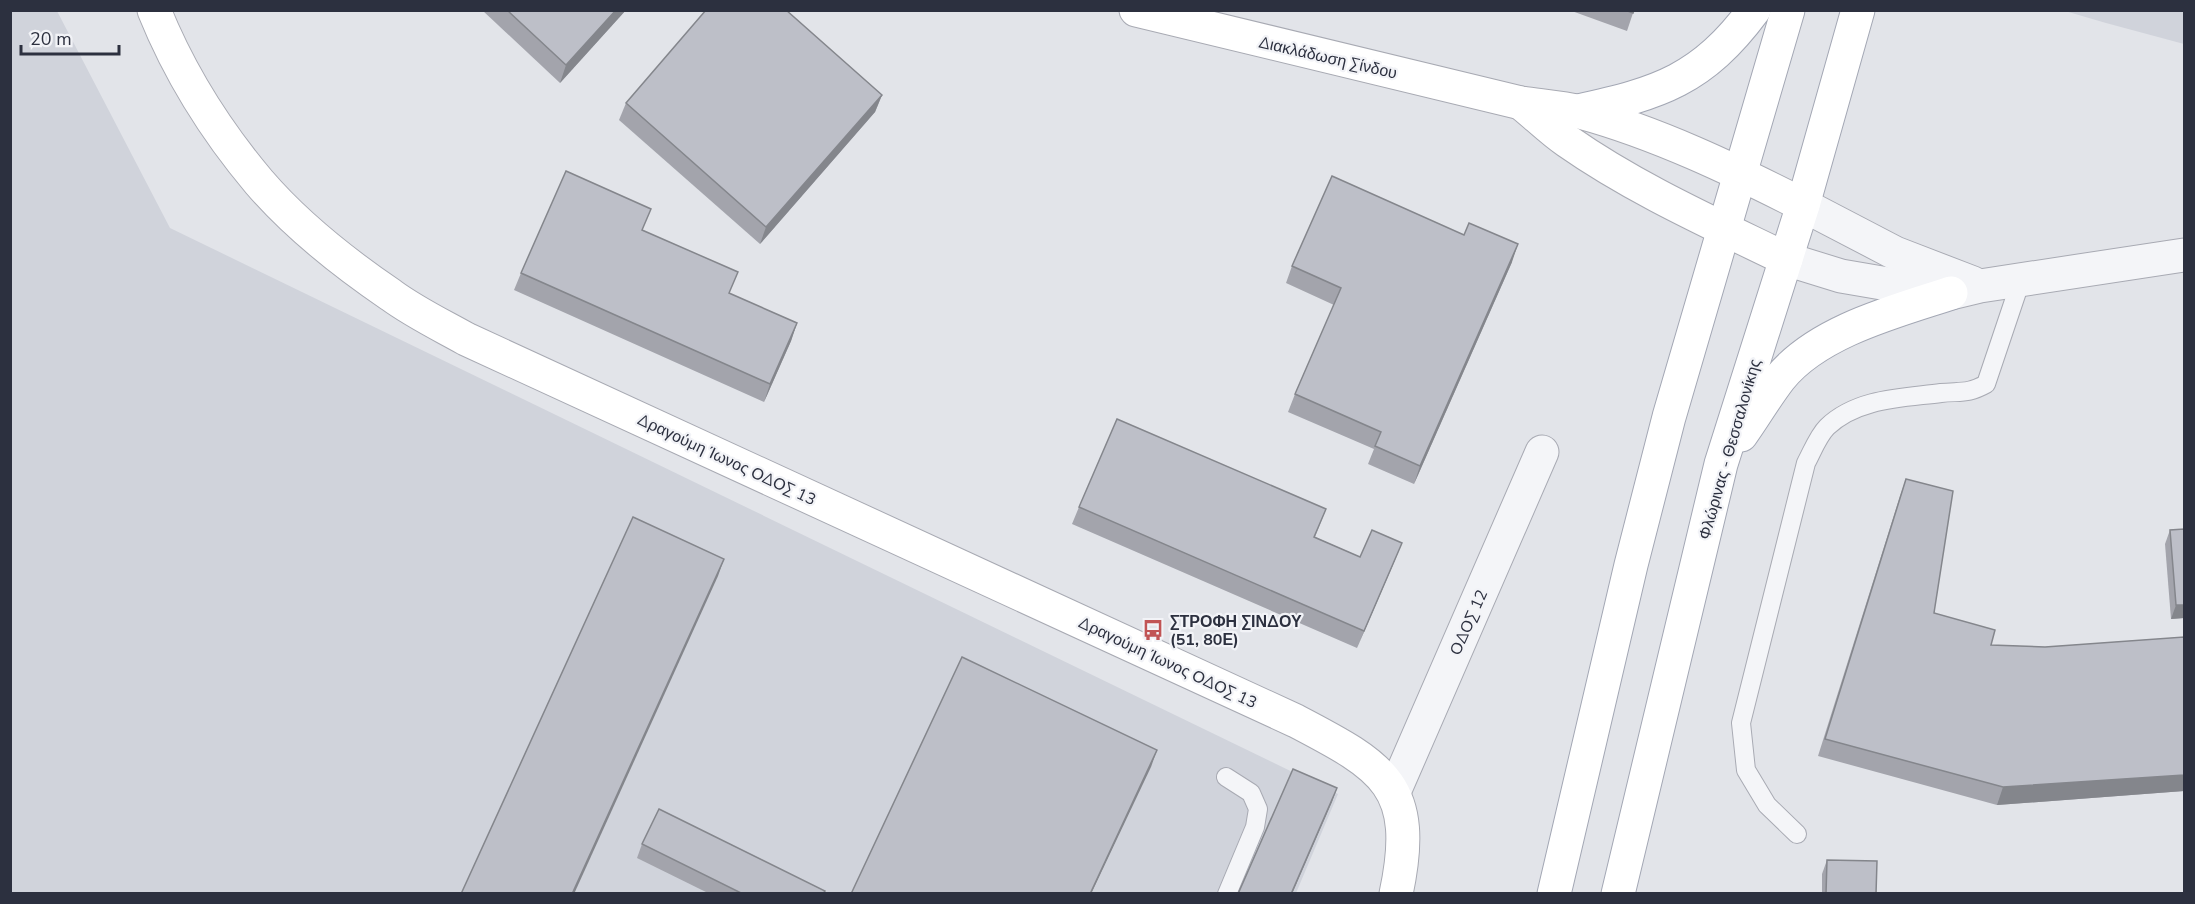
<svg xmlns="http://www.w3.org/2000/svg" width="2195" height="904" font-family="'Nunito Sans',sans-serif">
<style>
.built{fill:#d0d3db}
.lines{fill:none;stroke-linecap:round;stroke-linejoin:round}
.service-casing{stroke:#a8aab3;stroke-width:20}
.minor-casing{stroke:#a8aab3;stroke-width:35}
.secondary-casing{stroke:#a8aab3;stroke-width:35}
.primary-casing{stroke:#a3a7b4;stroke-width:35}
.service{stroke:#f4f5f8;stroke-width:18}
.minor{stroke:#f4f5f8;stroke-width:33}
.secondary{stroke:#fff;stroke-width:33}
.primary{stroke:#fff;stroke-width:33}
.wall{fill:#a3a4ac}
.shaded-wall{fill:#84868c}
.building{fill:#bdbfc8;stroke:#84868c;stroke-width:1.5}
.labels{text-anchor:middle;stroke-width:4.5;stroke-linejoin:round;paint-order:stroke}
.street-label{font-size:16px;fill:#2c303f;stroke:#f2f3f7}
.poi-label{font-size:16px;font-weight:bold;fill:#2c303f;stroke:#f2f3f7;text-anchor:start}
</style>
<rect width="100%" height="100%" fill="#e2e4e9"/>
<!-- built -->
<g class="built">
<polygon points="10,11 57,11 170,228 1338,794 1296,893 11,893"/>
<polygon points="2065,11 2184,11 2184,44 2106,23"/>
</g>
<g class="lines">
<defs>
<g id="service">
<polyline points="1226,777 1251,793 1258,809 1255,827 1227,894"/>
<path d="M1797 834 1767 805 1746 770 1741 723 1806 463C1812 452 1818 436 1827 427 1857 398 1903 398 1941 393 1961 391 1968 394 1986 384L2021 280"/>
</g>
<g id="minor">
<polyline points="1803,205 1895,253 1973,283"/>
<polyline points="1786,259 1841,276 1911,288 1951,293 1980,286 2184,255"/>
<polyline points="1394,792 1542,452"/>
</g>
<g id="secondary">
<path d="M154 10C179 72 216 131 259 182 296 225 344 263 391 295 414 312 441 325 466 339L1296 721C1384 767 1419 786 1396 894"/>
<path d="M1136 10 1521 103C1540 106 1561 107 1580 112 1657 133 1732 169 1803 205"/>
<path d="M1521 103C1536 115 1551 130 1567 141 1634 188 1712 223 1786 259"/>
</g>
<g id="primary">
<path d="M1578 111C1660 93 1702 80 1754 10"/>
<path d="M1741 435C1754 417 1766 396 1780 378 1818 331 1896 311 1951 293"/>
<polyline points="1554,894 1631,565 1669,417 1788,10"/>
<polyline points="1618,894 1721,464 1803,205 1858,10"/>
</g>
</defs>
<!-- service casing -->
<use href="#service" class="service-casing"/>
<!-- minor casing -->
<use href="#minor" class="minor-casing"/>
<!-- secondary casing -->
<use href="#secondary" class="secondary-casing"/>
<!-- primary casing -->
<use href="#primary" class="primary-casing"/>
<!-- service -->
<use href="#service" class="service"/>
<!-- minor -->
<use href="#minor" class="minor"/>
<!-- secondary -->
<use href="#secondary" class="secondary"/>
<!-- primary -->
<use href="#primary" class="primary"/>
</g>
<!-- wall -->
<g class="wall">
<polygon points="482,10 626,10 560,83"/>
<polygon points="1569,10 1634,10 1627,31"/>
<polygon points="882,95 875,112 760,244 619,120 626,103"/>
<polygon points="643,230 730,294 797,323 791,341 764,402 514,290 521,273"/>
<polygon points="1512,262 1414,484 1368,464 1374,449 1288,412 1295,394 1334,305 1286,283 1292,266"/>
<polygon points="1906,479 1934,613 1991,645 2045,647 2184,637 2184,791 1997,805 1818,756 1900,496"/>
<polygon points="1079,507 1326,509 1315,537 1360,557 1395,560 1357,648 1072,524"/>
<polygon points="2184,529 2184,618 2171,619 2165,544 2170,530"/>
<polygon points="642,844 824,894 710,894 637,858"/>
<polygon points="1827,860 1876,894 1822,894 1822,874"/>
</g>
<!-- shaded-wall -->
<g class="shaded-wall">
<polygon points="616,10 626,10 560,83 566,65"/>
<polygon points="882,95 875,112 760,244 766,227"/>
<polygon points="1518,244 1512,262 1414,484 1420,466"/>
<polygon points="797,323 791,341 764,402 770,384"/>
<polygon points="1402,543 1395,560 1357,648 1364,631"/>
<polygon points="724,559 718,576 574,894 572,894"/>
<polygon points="2176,605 2184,605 2184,618 2171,619"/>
<polygon points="1157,750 1151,767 1091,894 1090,894"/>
<polygon points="2184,775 2184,791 1997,805 2003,787"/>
<polygon points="1337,788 1332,802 1292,894 1291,894"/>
</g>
<!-- building -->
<g class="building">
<polygon points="507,10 616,10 566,65"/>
<polygon points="706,10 786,10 882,95 766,227 626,103"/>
<polygon points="1625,10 1634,10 1633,13"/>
<polygon points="566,171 651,209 642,230 738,272 729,293 797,323 770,384 521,273"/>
<polygon points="1332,176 1464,235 1469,223 1518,244 1420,466 1375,446 1381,432 1295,394 1341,288 1292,266"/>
<polygon points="1117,419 1326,509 1314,537 1360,557 1372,530 1402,543 1364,631 1079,507"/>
<polygon points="1906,479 1953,491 1934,613 1995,630 1991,645 2045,647 2184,637 2184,775 2003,787 1825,739"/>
<polygon points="633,517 724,559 572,894 461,894"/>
<polygon points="2184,529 2184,605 2176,605 2170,530"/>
<polygon points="962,657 1157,750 1090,894 851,894"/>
<polygon points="1293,769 1337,788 1291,894 1238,894"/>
<polygon points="659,809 825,891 823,894 743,894 642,844"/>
<polygon points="1827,860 1877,861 1876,894 1826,894"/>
</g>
<!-- icons -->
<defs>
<symbol id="bus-bare" viewBox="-9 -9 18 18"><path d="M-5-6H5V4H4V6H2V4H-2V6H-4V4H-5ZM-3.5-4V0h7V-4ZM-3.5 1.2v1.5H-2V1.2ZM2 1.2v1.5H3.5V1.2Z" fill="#c15455" stroke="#f2f3f7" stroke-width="2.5" paint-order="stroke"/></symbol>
</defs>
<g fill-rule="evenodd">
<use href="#bus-bare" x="1138" y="615" width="30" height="30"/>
</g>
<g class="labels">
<!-- street labels -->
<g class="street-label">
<text transform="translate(1328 57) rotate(13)" y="6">Διακλάδωση Σίνδου</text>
<text transform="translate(1729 449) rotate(-74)" y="6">Φλώρινας - Θεσσαλονίκης</text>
<text transform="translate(727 459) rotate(25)" y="6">Δραγούμη Ίωνος ΟΔΟΣ 13</text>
<text transform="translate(1468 622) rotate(-66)" y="6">ΟΔΟΣ 12</text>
<text transform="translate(1168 662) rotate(25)" y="6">Δραγούμη Ίωνος ΟΔΟΣ 13</text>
</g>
<!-- poi labels -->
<g class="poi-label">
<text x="1170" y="627">ΣΤΡΟΦΗ ΣΙΝΔΟΥ<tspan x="1170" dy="18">(51, 80Ε)</tspan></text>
</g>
</g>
<!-- border -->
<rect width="2195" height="904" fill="none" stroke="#2c303f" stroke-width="24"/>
<!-- scale -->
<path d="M21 45v9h98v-9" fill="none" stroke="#2c303f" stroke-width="3"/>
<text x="30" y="45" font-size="18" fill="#2c303f" stroke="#f2f3f7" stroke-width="4.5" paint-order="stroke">20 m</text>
</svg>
